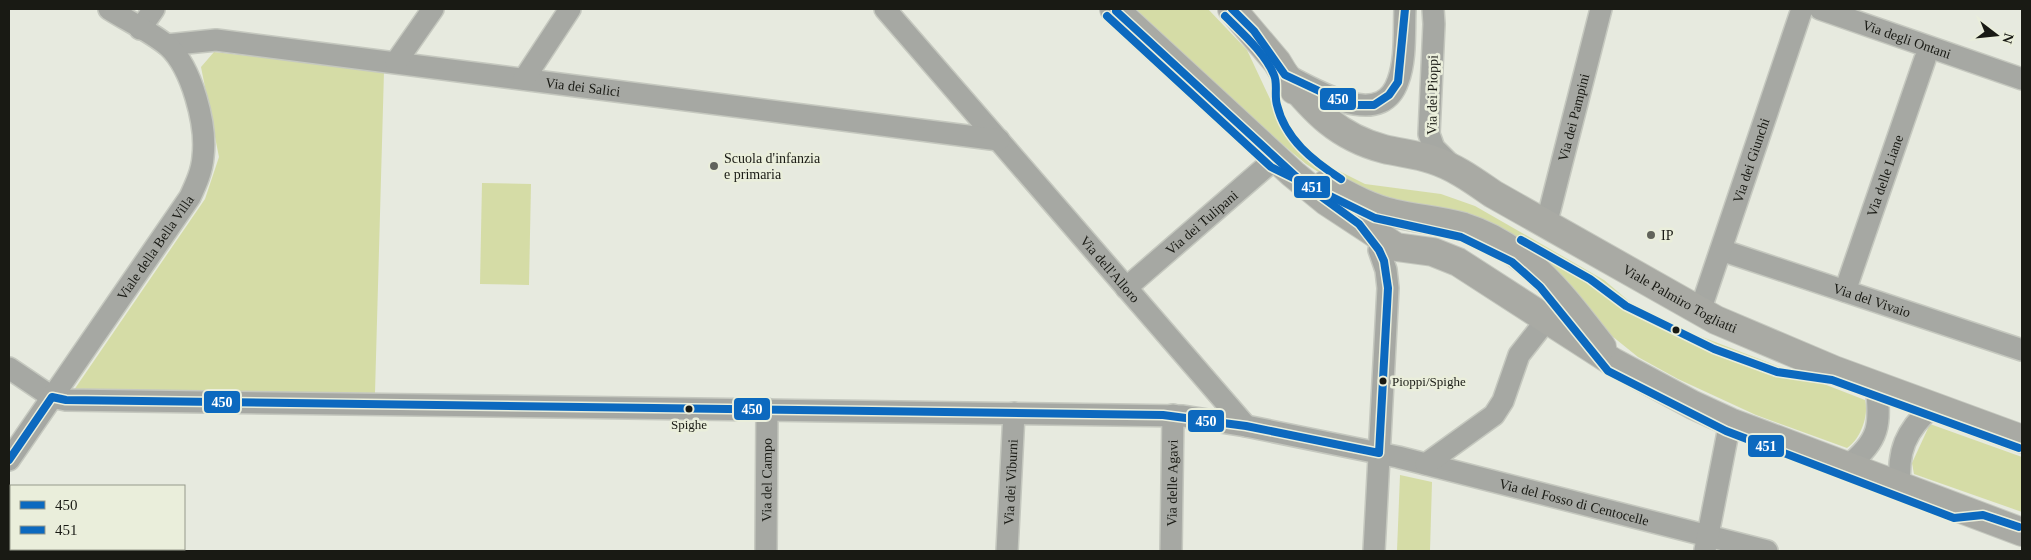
<svg xmlns="http://www.w3.org/2000/svg" width="2031" height="560" font-family="'Times New Roman',serif">
<style>
.green{fill:#d5dca6}
.lines{fill:none;stroke-linecap:round;stroke-linejoin:round}
.minor-casing{stroke:#c5c8bf;stroke-width:24}
.major-casing{stroke:#c5c8bf;stroke-width:30}
.minor{stroke:#a6a8a3;stroke-width:21}
.major{stroke:#a9aaa4;stroke-width:28}
.bus-1-casing{stroke:#eaeedb;stroke-width:11}
.bus-2-casing{stroke:#eaeedb;stroke-width:11}
.bus-1{stroke:#0c69bf;stroke-width:8}
.bus-2{stroke:#0c69bf;stroke-width:8}
.poi-dot{fill:#61635b;stroke:#eaeedb;stroke-width:2}
.bus-dot{fill:#191a14;stroke:#eaeedb;stroke-width:2}
.labels{text-anchor:middle;stroke-width:5;stroke-linejoin:round;paint-order:stroke}
.bus-label{font-size:13px;fill:#191a14;stroke:#eaeedb;text-anchor:start}
.street-label{font-size:14px;fill:#191a14;stroke:#eaeedb}
.poi-label{font-size:14px;fill:#191a14;stroke:#eaeedb;text-anchor:start}
.line-badge{stroke:#eaeedb;stroke-width:2}
.badge-label{font-size:14px;text-anchor:middle;font-weight:bold;fill:#fff}
</style>
<rect width="100%" height="100%" fill="#e7eadf"/>
<!-- green -->
<g class="green">
<path d="M1136 9H1208L1247 50 1277 114 1301 143 1333 168 1365 184 1441 194 1475 206 1604 280 1630 302 1697 335 1865 400C1869 415 1861 439 1847 448L1756 415 1678 379 1638 357 1607 332 1546 266 1340 186 1306 164 1227 98Z"/>
<polygon points="214,52 384,71 375,393 74,390 205,199 219,157 201,67"/>
<polygon points="482,183 531,184 529,285 480,284"/>
<polygon points="1930,424 2022,457 2022,512 1914,474 1912,463"/>
<polygon points="1400,475 1432,482 1430,551 1397,551"/>
</g>
<g class="lines">
<defs>
<g id="minor">
<path id="s1" d="M885 9 1246 426"/>
<polyline points="1433,9 1434,24 1429,134 1434,148 1452,166"/>
<path id="s2" d="M1820 9 2022 79"/>
<polyline points="140,29 154,9"/>
<path id="s3" d="M167 45 216 40 999 140"/>
<polyline points="396,62 433,9"/>
<path d="M1288 76C1317 90 1381 131 1398 81 1406 60 1404 32 1405 9"/>
<polyline points="524,79 570,9"/>
<path id="s4" d="M1546 225 1601 9"/>
<path id="s5" d="M1721 250 2022 350"/>
<path id="s6" d="M1126 288 1276 158"/>
<path id="s7" d="M1845 291 1925 59"/>
<path id="s8" d="M1700 311 1802 9"/>
<path id="s9" d="M9 368 52 397 66 400 1183 416 1246 426 1398 457 1767 551"/>
<path id="s10" d="M9 460 190 197C196 184 202 171 203 157 207 125 192 68 168 46 151 32 128 21 109 9"/>
<polyline points="1426,464 1494,415 1503,401 1519,355 1541,327"/>
<path d="M1847 466C1880 441 1881 424 1876 385"/>
<path d="M1900 488C1897 451 1905 431 1933 406"/>
<polyline points="1705,550 1730,422"/>
<path id="s11" d="M766 551 767 409"/>
<path id="s12" d="M1007 551 1014 413"/>
<path id="s13" d="M1171 551 1173 415"/>
<polyline points="1374,551 1388,288 1386,270 1379,250"/>
</g>
<g id="major">
<polyline points="1114,9 1293,174 1326,201 1396,247 1433,252 1458,262 1613,362 1693,405 1730,422 2022,532"/>
<polyline points="1232,9 1277,62 1294,90"/>
<path id="s14" d="M1285 75C1314 111 1338 137 1384 149 1400 153 1417 154 1433 160 1455 167 1474 181 1493 194L1716 320 1834 370 2022 439"/>
<path d="M1326 184C1347 195 1369 208 1392 213 1416 219 1440 220 1464 227 1527 247 1563 297 1602 347"/>
</g>
</defs>
<!-- minor casing -->
<use href="#minor" class="minor-casing"/>
<!-- major casing -->
<use href="#major" class="major-casing"/>
<!-- minor -->
<use href="#minor" class="minor"/>
<!-- major -->
<use href="#major" class="major"/>
<defs>
<g id="bus-1">
<polyline points="1232,9 1254,31 1285,75 1332,97 1356,105 1374,105 1389,95 1398,82 1405,9"/>
<polyline points="9,460 52,397 66,400 1163,415 1246,426 1379,453 1388,288 1384,261 1379,250 1359,224 1304,184 1116,11 1117,9"/>
</g>
<g id="bus-2">
<polyline points="1107,16 1271,167 1375,218 1461,237 1512,262 1540,287 1608,371 1726,431 1954,518 1983,515 2019,527"/>
<path d="M1225 16C1242 33 1265 53 1274 75 1278 84 1274 95 1277 105 1285 139 1313 161 1341 179"/>
<polyline points="1521,240 1590,279 1626,306 1714,349 1777,372 1832,380 2019,448"/>
</g>
</defs>
<!-- bus-1 casing -->
<use href="#bus-1" class="bus-1-casing"/>
<!-- bus-2 casing -->
<use href="#bus-2" class="bus-2-casing"/>
<!-- bus-1 -->
<use href="#bus-1" class="bus-1"/>
<!-- bus-2 -->
<use href="#bus-2" class="bus-2"/>
</g>
<!-- markers -->
<g class="poi-dot">
<circle cx="714" cy="166" r="5"/>
<circle cx="1651" cy="235" r="5"/>
</g>
<g class="bus-dot">
<circle cx="1676" cy="330" r="4.5"/>
<circle cx="1383" cy="381" r="4.5"/>
<circle cx="689" cy="409" r="4.5"/>
</g>
<g class="labels">
<!-- bus labels -->
<g class="bus-label">
<text x="1392" y="386">Pioppi/Spighe</text>
<text x="689" y="429" text-anchor="middle">Spighe</text>
</g>
<!-- street labels -->
<g class="street-label">
<text dy="5" stroke="none"><textPath href="#s2" startOffset="92">Via degli Ontani</textPath></text>
<text dy="5" stroke="none"><textPath href="#s3" startOffset="419">Via dei Salici</textPath></text>
<text transform="translate(1432 95) rotate(-89)" y="5">Via dei Pioppi</text>
<text dy="5" stroke="none"><textPath href="#s4" startOffset="111">Via dei Pampini</textPath></text>
<text dy="5" stroke="none"><textPath href="#s8" startOffset="159">Via dei Giunchi</textPath></text>
<text dy="5" stroke="none"><textPath href="#s7" startOffset="122">Via delle Liane</textPath></text>
<text dy="5" stroke="none"><textPath href="#s6" startOffset="100">Via dei Tulipani</textPath></text>
<text dy="5" stroke="none"><textPath href="#s10" startOffset="258">Viale della Bella Villa</textPath></text>
<text dy="5" stroke="none"><textPath href="#s1" startOffset="344">Via dell'Alloro</textPath></text>
<text dy="5" stroke="none"><textPath href="#s14" startOffset="460">Viale Palmiro Togliatti</textPath></text>
<text dy="5" stroke="none"><textPath href="#s5" startOffset="159">Via del Vivaio</textPath></text>
<text dy="5" stroke="none"><textPath href="#s11" startOffset="71">Via del Campo</textPath></text>
<text dy="5" stroke="none"><textPath href="#s12" startOffset="69">Via dei Viburni</textPath></text>
<text dy="5" stroke="none"><textPath href="#s13" startOffset="68">Via delle Agavi</textPath></text>
<text dy="5" stroke="none"><textPath href="#s9" startOffset="1584">Via del Fosso di Centocelle</textPath></text>
</g>
<!-- poi labels -->
<g class="poi-label">
<text x="724" y="163">Scuola d'infanzia<tspan x="724" dy="16">e primaria</tspan></text>
<text x="1661" y="240">IP</text>
</g>
</g>
<g class="line-badge">
<rect x="1319" y="87" width="38" height="24" rx="5" fill="#0c69bf"/>
<rect x="1293" y="175" width="38" height="24" rx="5" fill="#0c69bf"/>
<rect x="203" y="390" width="38" height="24" rx="5" fill="#0c69bf"/>
<rect x="733" y="397" width="38" height="24" rx="5" fill="#0c69bf"/>
<rect x="1187" y="409" width="38" height="24" rx="5" fill="#0c69bf"/>
<rect x="1747" y="434" width="38" height="24" rx="5" fill="#0c69bf"/>
</g>
<g class="badge-label">
<text x="1338" y="104">450</text>
<text x="1312" y="192">451</text>
<text x="222" y="407">450</text>
<text x="752" y="414">450</text>
<text x="1206" y="426">450</text>
<text x="1766" y="451">451</text>
</g>
<!-- border -->
<rect width="2031" height="560" fill="none" stroke="#191a14" stroke-width="20"/>
<!-- legend -->
<rect x="10" y="485" width="175" height="65" fill="#eaeedb" stroke="#96998b"/>
<rect x="20" y="501" width="25" height="8" fill="#0c69bf" stroke="#96998b"/>
<text x="55" y="510" font-size="15" fill="#191a14">450</text>
<rect x="20" y="526" width="25" height="8" fill="#0c69bf" stroke="#96998b"/>
<text x="55" y="535" font-size="15" fill="#191a14">451</text>
<!-- north arrow -->
<g transform="translate(1996 35) rotate(106)" stroke="#eaeedb" stroke-width="4" paint-order="stroke">
<path d="M0-4L9 19L0 12L-9 19Z" fill="#191a14"/>
<text y="-8" font-size="14" font-weight="bold" text-anchor="middle" fill="#191a14">N</text>
</g>
</svg>
